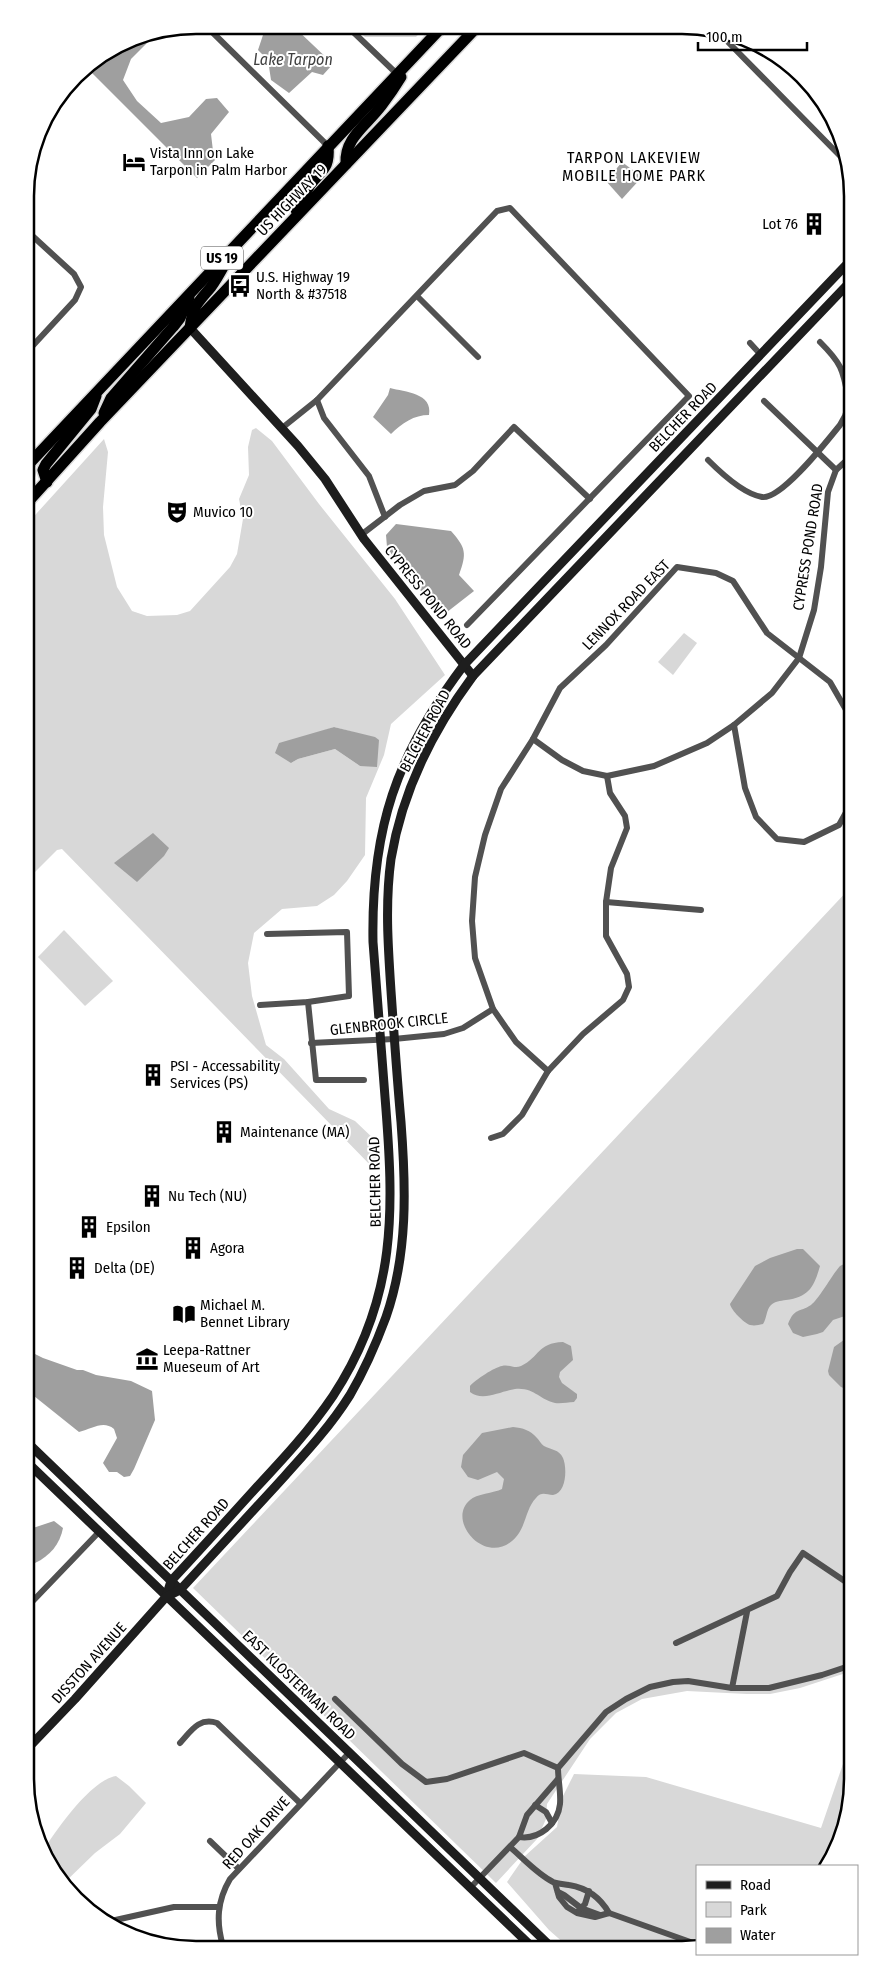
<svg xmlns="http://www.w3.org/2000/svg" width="878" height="1975" font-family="'Fira Sans Condensed',sans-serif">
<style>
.green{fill:#d8d8d8;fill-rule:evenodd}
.water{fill:#9f9f9f}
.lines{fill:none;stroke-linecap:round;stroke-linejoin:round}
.highway-casing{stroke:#dbdbdb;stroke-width:14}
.street{stroke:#515151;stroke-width:6}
.secondary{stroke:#1e1e1e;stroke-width:9}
.highway{stroke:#000;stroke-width:11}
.labels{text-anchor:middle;stroke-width:4;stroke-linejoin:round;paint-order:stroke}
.shield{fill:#fff;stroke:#4c4c4c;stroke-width:1}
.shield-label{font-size:14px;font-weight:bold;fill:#000}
.poi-label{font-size:15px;fill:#000;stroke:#fff;text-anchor:start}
.street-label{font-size:15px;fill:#000;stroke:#fff}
.water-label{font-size:16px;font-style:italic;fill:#404040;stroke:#fff}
.neighbourhood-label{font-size:16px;letter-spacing:1px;fill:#000;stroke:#fff}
.rim{fill:none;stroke:#000;stroke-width:2.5}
</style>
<rect width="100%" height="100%" fill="#fff"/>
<!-- green -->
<g class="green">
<polygon points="353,26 426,26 416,37 365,37"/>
<path d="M256 428 272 441 319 504 395 599 445 675 391 724 384 755 366 798 365 855 347 881 334 895 317 906 282 909 254 933 248 963 252 996 266 1045 284 1059 329 1109 355 1121 376 1141V1171L62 849 57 850 28 879 27 524 104 439 108 452 103 507 104 535 117 587 132 611 147 616 177 615 190 611 230 567 237 554 243 519 239 499 249 475 248 447 252 430ZM334 727 353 732 360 766 335 749 298 759 291 763 314 734Z"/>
<polygon points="684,633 697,643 673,675 658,662"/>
<polygon points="850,888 852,1671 800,1688 770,1694 747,1694 687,1691 642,1699 616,1713 590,1739 547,1804 546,1819 537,1839 496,1883 193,1588"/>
<polygon points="64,930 113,981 85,1006 38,957"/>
<polygon points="852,1745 853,1791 840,1844 827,1866 697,1866 697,1944 566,1945 549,1930 507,1882 525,1856 557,1827 562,1798 574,1774 646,1777 821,1828 844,1761"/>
<path d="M116 1776 129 1786 146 1803 120 1834 95 1853 63 1884 52 1871 43 1851C56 1830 91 1780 116 1776Z"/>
</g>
<!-- water -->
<g class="water">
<polygon points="262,25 293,26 332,63 332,65 323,75 312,72 289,93 271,80 268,60 258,50 263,35"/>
<polygon points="153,34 151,39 131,59 123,80 137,101 161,123 189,117 206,99 217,98 229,112 211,134 213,151 218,157 197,178 85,66 106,54 113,58 129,39"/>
<polygon points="622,162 642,177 622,199 606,181"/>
<path d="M390 388C405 392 433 393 429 415 414 415 402 423 391 434L373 417 388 395Z"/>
<path d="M396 524 451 531C466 548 467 553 459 575L474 591 442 616 395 560 387 547 386 535Z"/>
<polygon points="334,727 375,737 379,740 377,767 360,766 335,749 298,759 291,763 275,753 279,743"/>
<polygon points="153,833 169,848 164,856 137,882 114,863"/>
<path d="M797 1249H803L820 1266C814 1287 809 1297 786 1300 780 1301 775 1301 771 1305 766 1310 767 1318 763 1324 758 1325 755 1326 750 1325 744 1323 731 1310 730 1304L755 1266 770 1258Z"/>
<path d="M846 1263H851V1319L845 1316 833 1320 823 1332 817 1334 803 1337 793 1333 788 1324C795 1307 799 1313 811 1305 819 1299 832 1275 840 1266Z"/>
<polygon points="851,1331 851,1391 841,1387 829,1375 828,1371 834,1347 848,1337"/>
<path d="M563 1342 571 1346 573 1360 560 1372 559 1377 562 1383 577 1394V1398L574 1402C568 1402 561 1404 555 1403 540 1400 534 1387 515 1389 501 1391 483 1402 470 1392V1386C475 1380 495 1367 502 1366 509 1364 514 1369 521 1366 540 1357 537 1343 563 1342Z"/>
<path d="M29 1351 43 1358 77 1370H83L96 1375 131 1381 152 1391 155 1420 134 1469 130 1476 124 1477 117 1472H109L103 1463 117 1438 114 1429C103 1420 92 1429 79 1432L29 1392Z"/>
<path d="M513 1427C523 1428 530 1430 537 1438 539 1440 541 1444 544 1446 551 1450 559 1449 563 1458 567 1467 567 1493 553 1495 546 1495 542 1491 536 1498 525 1509 526 1530 512 1541 484 1565 446 1520 470 1500 476 1494 494 1493 502 1489L504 1479 497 1472 478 1480 468 1477 461 1467 463 1455 482 1433Z"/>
<path d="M54 1521 63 1528C60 1544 50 1556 35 1563L30 1560V1529Z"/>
</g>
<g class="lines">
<defs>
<g id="highway">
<path d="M346 164C344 138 367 125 381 106 388 97 395 87 401 77"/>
<path d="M296 210C301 202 305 193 310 185 322 169 330 169 328 146"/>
<path d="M190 328C193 305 197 304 211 287 217 279 222 269 227 260"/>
<polyline points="104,413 111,398 173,327 180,318 189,298"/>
<polyline points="26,467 442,27"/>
<polyline points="47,482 43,470 46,464 91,409 96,396"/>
<polyline points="26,483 29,473 28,466"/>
<polyline points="26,504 100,422 477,27"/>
</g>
</defs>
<!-- highway casing -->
<use href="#highway" class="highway-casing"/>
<!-- street -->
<g class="street">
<polyline points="205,25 328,146"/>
<polyline points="347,26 397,74"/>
<polyline points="724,32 728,42 847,163"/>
<polyline points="26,230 74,274 81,287 75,300 26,353"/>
<polyline points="417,296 478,357"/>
<path d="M820 342C841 363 843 369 848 397"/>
<polyline points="750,343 761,355"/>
<polyline points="317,400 324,418 369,476 385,517"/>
<polyline points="764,401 836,470"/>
<polyline points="282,428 317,400 497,211 510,208 689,396 467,625"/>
<path d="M708 460C721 473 744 494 762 497 781 500 827 441 840 425L845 416 848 406"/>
<polyline points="361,535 400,505 424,491 455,485 473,471 514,427 590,499"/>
<polyline points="734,725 745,788 756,817 777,839 804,842 839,825 849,807"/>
<polyline points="533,739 562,760 583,771 607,776 654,766 707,743 734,725 772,693 799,658 814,610 821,567 828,492 836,470 848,459"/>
<polyline points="606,902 701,910"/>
<polyline points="308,1002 316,1080 364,1080"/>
<polyline points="260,1005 308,1002 349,996 347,932 267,934"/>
<polyline points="311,1043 394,1039 444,1034 463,1028 493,1009"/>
<polyline points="548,1071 516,1042 493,1009 475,958 472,921 475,877 485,835 501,789 533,739 560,688 606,645 677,567 716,573 733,581 767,633 830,682 849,715"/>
<polyline points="491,1138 503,1134 522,1115 548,1071 583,1034 623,1000 629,987 627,974 606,936 606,902 611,868 627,828 625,816 610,793 607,776"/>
<polyline points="30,1604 99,1532"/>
<polyline points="676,1643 777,1596 790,1572 803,1553 852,1586"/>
<polyline points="732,1688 747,1612"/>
<polyline points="335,1699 402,1764 426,1782 447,1779 524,1753 558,1768"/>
<path d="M180 1743C191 1731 199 1717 217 1723L300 1803"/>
<polyline points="535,1805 546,1812 552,1823"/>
<path d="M519 1837C539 1840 558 1824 560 1804 561 1792 558 1780 558 1768L606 1712 626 1699 650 1687 673 1682 688 1681 732 1688H769L822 1675 852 1665"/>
<polyline points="210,1841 238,1868"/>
<path d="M510 1847C524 1859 537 1874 553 1882 558 1884 564 1884 569 1885 587 1888 600 1897 609 1913"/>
<polyline points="555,1883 559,1897 567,1907 577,1913 595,1917 609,1913 696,1944"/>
<polyline points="471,1887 519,1837 527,1815 558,1779"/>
<polyline points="558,1892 564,1895 581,1908 600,1915"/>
<polyline points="579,1910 585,1904 589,1891"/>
<polyline points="111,1921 174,1907 218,1907"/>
<polyline points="435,1945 443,1943 448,1945"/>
<path d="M223 1946C216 1922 217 1901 230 1879L349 1753"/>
</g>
<!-- secondary -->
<g class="secondary">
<polyline points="190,328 298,446 325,479 364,539 473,676"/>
<polyline points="30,1445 549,1945"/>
<polyline points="30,1465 530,1945"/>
<path d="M166 1597 171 1581C199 1551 227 1520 255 1489 283 1459 310 1430 333 1396 398 1297 394 1209 385 1097 381 1045 377 994 373 942 371 829 396 755 464 665L847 264"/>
<path d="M31 1745 75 1699 166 1597 180 1590C211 1556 242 1523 273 1489 300 1459 328 1430 350 1395 364 1371 376 1344 386 1317 408 1254 406 1188 401 1122 397 1078 394 1034 391 991 388 946 385 903 391 859 402 792 433 730 473 676L848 284"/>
</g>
<!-- highway -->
<use href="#highway" class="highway"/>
</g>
<!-- icons -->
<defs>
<symbol id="hotel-bare" viewBox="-9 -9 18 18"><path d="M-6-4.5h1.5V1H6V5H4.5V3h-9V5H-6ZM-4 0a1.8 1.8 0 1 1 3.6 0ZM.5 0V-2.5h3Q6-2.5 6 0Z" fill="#000" stroke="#fff" stroke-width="2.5" paint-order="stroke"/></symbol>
<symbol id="building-bare" viewBox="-9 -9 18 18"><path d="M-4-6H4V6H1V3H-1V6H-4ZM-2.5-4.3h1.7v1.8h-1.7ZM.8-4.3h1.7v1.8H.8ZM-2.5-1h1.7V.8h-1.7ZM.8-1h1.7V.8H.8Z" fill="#000" stroke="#fff" stroke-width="2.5" paint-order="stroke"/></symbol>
<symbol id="bus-bare" viewBox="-9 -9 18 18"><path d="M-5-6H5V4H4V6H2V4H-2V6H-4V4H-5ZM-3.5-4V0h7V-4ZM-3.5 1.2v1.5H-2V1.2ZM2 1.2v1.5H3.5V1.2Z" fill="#000" stroke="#fff" stroke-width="2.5" paint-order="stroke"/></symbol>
<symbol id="theatre-bare" viewBox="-9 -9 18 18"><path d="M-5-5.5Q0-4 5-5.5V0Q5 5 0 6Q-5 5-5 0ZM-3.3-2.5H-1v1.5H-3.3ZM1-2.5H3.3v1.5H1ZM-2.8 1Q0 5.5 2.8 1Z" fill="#000" stroke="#fff" stroke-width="2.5" paint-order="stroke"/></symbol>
<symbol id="library-bare" viewBox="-9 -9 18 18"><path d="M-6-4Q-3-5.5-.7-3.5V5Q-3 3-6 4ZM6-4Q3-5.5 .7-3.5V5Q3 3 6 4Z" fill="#000" stroke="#fff" stroke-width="2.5" paint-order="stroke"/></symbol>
<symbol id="museum-bare" viewBox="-9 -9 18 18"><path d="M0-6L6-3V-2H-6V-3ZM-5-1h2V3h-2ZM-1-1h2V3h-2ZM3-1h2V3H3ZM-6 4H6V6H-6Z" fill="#000" stroke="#fff" stroke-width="2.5" paint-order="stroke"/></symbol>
</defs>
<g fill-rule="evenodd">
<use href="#hotel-bare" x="118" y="146" width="32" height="32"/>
<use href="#building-bare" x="798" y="208" width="32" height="32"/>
<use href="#bus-bare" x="224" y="270" width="32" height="32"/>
<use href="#theatre-bare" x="161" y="496" width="32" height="32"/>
<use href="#building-bare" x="137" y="1059" width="32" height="32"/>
<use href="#building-bare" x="208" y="1116" width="32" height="32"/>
<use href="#building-bare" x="136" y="1180" width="32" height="32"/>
<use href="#building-bare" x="73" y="1211" width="32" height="32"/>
<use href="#building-bare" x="177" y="1232" width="32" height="32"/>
<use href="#building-bare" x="61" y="1252" width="32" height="32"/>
<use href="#library-bare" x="168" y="1298" width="32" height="32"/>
<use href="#museum-bare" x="131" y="1343" width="32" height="32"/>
</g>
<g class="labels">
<!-- shield labels -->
<rect class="shield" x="201" y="246.5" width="42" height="23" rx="4"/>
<g class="shield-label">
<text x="222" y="263">US 19</text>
</g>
<!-- poi labels -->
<g class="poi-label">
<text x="150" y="158">Vista Inn on Lake<tspan x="150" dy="17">Tarpon in Palm Harbor</tspan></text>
<text x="798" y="229" text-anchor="end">Lot 76</text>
<text x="256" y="282">U.S. Highway 19<tspan x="256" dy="17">North &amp; #37518</tspan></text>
<text x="193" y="517">Muvico 10</text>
<text x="170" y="1071">PSI - Accessability<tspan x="170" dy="17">Services (PS)</tspan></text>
<text x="240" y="1137">Maintenance (MA)</text>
<text x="168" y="1201">Nu Tech (NU)</text>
<text x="106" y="1232">Epsilon</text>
<text x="210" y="1253">Agora</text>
<text x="94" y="1273">Delta (DE)</text>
<text x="200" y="1310">Michael M.<tspan x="200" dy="17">Bennet Library</tspan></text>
<text x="163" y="1355">Leepa-Rattner<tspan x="163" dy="17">Mueseum of Art</tspan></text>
</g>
<!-- street labels -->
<g class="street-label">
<text transform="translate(292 200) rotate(-46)" y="5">US HIGHWAY 19</text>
<text transform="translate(683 417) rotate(-46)" y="5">BELCHER ROAD</text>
<text transform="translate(808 547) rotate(-81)" y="5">CYPRESS POND ROAD</text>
<text transform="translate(428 597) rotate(51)" y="5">CYPRESS POND ROAD</text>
<text transform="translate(626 605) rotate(-46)" y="5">LENNOX ROAD EAST</text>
<text transform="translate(425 731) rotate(-62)" y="5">BELCHER ROAD</text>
<text transform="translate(389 1024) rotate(-6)" y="5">GLENBROOK CIRCLE</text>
<text transform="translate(375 1182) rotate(-91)" y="5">BELCHER ROAD</text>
<text transform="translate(196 1534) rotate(-48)" y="5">BELCHER ROAD</text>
<text transform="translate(89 1663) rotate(-48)" y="5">DISSTON AVENUE</text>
<text transform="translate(299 1685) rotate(44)" y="5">EAST KLOSTERMAN ROAD</text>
<text transform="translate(256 1833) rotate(-48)" y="5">RED OAK DRIVE</text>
</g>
<!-- water labels -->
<g class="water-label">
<text x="293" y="65">Lake Tarpon</text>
</g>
<!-- neighbourhood labels -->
<g class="neighbourhood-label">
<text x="634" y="163">TARPON LAKEVIEW<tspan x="634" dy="18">MOBILE HOME PARK</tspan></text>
</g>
</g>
<!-- crop -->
<path d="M0 0H878V1975H0ZM196 34H682A162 162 0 0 1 844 196V1779A162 162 0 0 1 682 1941H196A162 162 0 0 1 34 1779V196A162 162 0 0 1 196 34Z" fill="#fff" fill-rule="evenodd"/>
<path class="rim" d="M196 34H682A162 162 0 0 1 844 196V1779A162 162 0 0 1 682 1941H196A162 162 0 0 1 34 1779V196A162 162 0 0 1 196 34Z"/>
<!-- legend -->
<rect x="696" y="1865" width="162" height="90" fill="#ffffff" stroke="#999999"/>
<rect x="706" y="1881" width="25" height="8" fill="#1e1e1e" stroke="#999999"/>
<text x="740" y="1890" font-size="15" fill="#000000">Road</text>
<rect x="706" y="1902" width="25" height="15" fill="#d8d8d8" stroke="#999999"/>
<text x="740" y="1915" font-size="15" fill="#000000">Park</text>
<rect x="706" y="1928" width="25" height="15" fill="#9f9f9f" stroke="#999999"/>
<text x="740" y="1940" font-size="15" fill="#000000">Water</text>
<!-- scale -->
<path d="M698 42v8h109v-8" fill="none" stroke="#000000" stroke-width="2.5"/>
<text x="706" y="42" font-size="15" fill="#000000" stroke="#ffffff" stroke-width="4" paint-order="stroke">100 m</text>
</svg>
